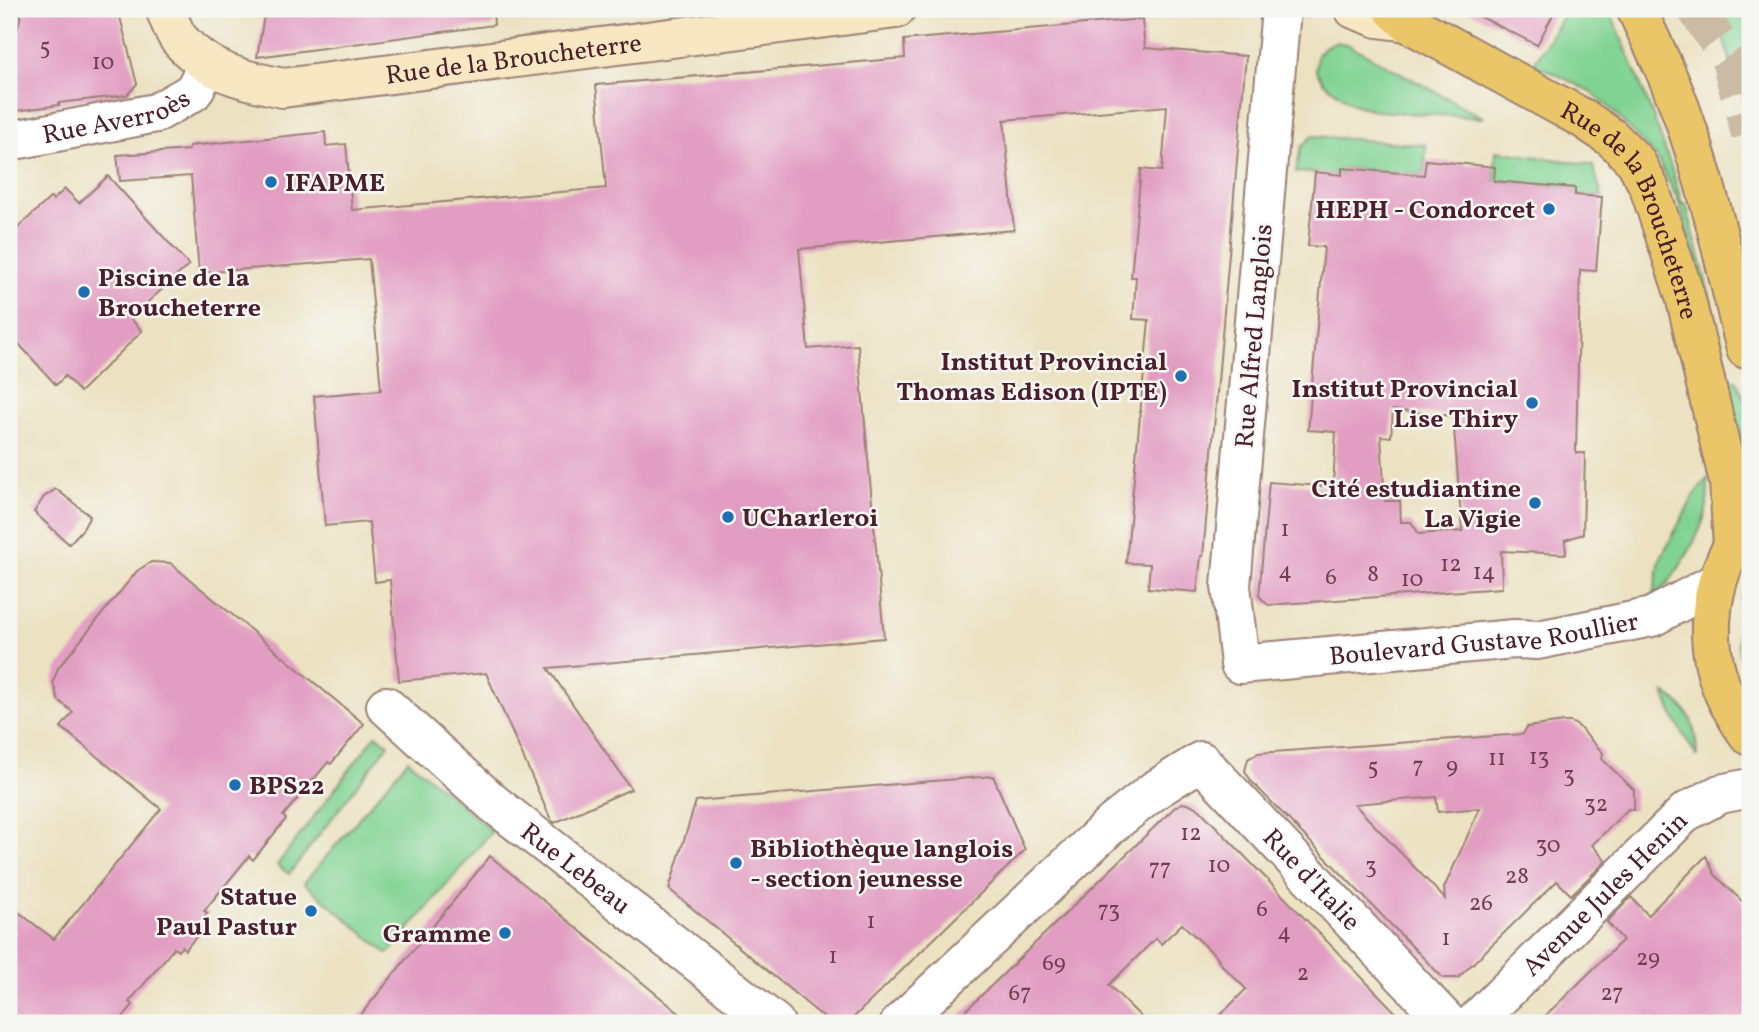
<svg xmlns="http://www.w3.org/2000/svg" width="1759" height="1032" font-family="Vollkorn,serif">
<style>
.green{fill:#81d393;stroke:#66795f;stroke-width:2}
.building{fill:#e29dc2;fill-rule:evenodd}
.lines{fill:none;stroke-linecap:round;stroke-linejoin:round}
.highway-tunnel{stroke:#ccbba4;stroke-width:38;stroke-dasharray:38 19;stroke-linecap:butt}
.street-casing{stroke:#9b8076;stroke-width:42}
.secondary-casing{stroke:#9b8076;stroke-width:42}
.primary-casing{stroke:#9b8076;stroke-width:42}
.highway-casing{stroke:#9b8076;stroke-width:42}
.street{stroke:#fff;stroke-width:38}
.secondary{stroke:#f7e8c3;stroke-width:38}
.primary{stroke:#ebc669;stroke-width:38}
.highway{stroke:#ebc669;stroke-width:38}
.poi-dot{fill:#1f6fb2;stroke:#f6f6f2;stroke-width:2.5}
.labels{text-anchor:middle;stroke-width:5;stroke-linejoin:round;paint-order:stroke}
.number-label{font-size:23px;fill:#703e51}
.street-label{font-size:26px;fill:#4a1f2b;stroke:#f6f6f2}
.poi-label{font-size:26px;font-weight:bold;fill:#4a1f2b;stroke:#f6f6f2;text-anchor:end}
</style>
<rect width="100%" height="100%" fill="#f6f6f2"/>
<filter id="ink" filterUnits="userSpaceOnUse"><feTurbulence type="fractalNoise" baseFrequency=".0143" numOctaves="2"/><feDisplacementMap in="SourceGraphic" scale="14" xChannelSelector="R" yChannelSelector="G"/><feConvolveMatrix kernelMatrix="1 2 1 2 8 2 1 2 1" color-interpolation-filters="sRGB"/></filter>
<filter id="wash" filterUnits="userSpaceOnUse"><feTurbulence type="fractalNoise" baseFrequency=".00686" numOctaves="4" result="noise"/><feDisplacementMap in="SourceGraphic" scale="28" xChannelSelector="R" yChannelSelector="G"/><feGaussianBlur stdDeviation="1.57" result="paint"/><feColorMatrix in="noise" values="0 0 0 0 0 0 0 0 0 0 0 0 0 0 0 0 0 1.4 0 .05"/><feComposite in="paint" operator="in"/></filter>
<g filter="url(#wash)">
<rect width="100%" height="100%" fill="#ece2c2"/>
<!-- green -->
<g class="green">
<path d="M1567 9H1609C1636 73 1664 137 1682 204H1686L1728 368 1722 369 1679 202 1657 158 1609 107 1591 92 1552 72 1533 65Z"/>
<polygon points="1713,9 1750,9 1750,118"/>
<polygon points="1335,42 1347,44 1484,118 1377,111 1353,104 1324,83 1316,71 1317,55 1324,47"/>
<polygon points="1312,136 1426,145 1424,175 1343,168 1342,175 1296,172 1301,147"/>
<polygon points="1496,151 1593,165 1602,197 1575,195 1575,188 1494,181"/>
<polygon points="1736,380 1750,411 1750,459 1748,459 1726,382"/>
<path d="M1708 478C1708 489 1708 501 1706 511 1701 533 1673 585 1654 595L1660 559 1694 496Z"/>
<path d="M1750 572V688C1733 651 1733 609 1750 572Z"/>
<path d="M1664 693C1692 708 1696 727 1697 757L1675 720Z"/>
<polygon points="376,735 389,744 289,874 277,865"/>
<polygon points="408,760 492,831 388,954 304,883"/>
</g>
<g id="blocks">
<!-- building -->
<g class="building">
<polygon points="22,9 118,9 137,84 127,95 58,103 59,105 9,112 9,66"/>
<polygon points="265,9 493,9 494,25 257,57"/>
<polygon points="1465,9 1556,9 1537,45"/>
<polygon points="1142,19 1145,48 1246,56 1203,556 1201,556 1197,592 1148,588 1150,564 1126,563 1149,320 1133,319 1136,277 1131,277 1141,169 1162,171 1167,106 1004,120 1014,230 799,249 808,349 858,345 884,638 548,668 631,789 554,823 551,820 486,673 399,681 390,580 375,582 369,522 325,526 314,396 381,390 369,259 199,273 191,176 120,181 117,155 189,150 189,146 325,132 326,146 346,144 352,210 606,188 596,85 905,58 904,40"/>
<path d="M1426 160 1495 167 1494 181 1575 188V195L1602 197 1596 271 1580 270 1576 453H1585L1583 534 1565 540 1566 554 1501 551 1502 588 1268 605 1259 596 1269 482 1333 487 1336 432 1308 430 1324 247 1308 246 1315 172 1342 175V168L1424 175ZM1393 410 1453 416 1462 531 1419 534 1411 522H1401L1400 501H1385L1381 436 1391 437Z"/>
<polygon points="108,176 189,265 130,318 142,331 80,392 65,376 56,385 9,333 9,236 51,197 53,200 65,189 79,203"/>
<polygon points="56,489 90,516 83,529 69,544 34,512 44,497"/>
<polygon points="151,562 170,563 364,724 331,764 328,762 283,816 286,819 253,860 249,856 204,911 208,913 203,918 209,922 185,950 182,946 178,951 174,948 129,1002 133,1005 118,1023 9,1023 9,905 54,939 161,809 61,727 73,712 58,700 53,682 58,668 137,571"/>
<path d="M1564 722H1571L1578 726 1603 753 1602 759 1634 790V810L1628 809 1592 845 1606 861 1571 895 1557 881 1458 978H1443L1251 781 1245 771 1248 759 1258 753 1523 734 1527 727ZM1436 797 1438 812 1480 808 1444 888 1445 899 1354 804Z"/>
<polygon points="993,776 1025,850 850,1021 829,1022 669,889 696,801"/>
<polygon points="1182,803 1192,805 1200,810 1406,1023 1213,1023 1246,989 1218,961 1219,959 1182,924 1161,944 1156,938 1109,985 1147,1023 953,1023 1175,807"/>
<polygon points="490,856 691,1023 354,1023"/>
<polygon points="1706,856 1715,875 1750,909 1750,1023 1538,1023 1623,940 1607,922 1631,897 1648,915"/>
</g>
</g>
</g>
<g filter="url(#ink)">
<use href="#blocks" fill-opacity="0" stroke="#9b8076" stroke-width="2"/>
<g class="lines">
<!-- highway-tunnel -->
<polyline class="highway-tunnel" points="1696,9 1730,60 1750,134"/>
<defs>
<g id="street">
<path id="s1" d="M1281 9 1231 586 1240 664 1514 639 1538 640 1652 617 1717 582"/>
<path id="s2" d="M9 141 156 113 193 92 208 65"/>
<path id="s3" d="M386 706 493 803 775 1023"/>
<path id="s4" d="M900 1023 1112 824 1155 790 1201 761 1448 1023"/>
<path id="s5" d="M1474 1023 1686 812 1720 794 1750 788"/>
</g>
<g id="secondary">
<path id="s6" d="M165 9C169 18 173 31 179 39 207 72 243 80 283 88L896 9"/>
<polyline points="1354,9 1378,18 1407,22"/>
</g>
<g id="primary">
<path id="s7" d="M1393 9 1407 22 1584 119 1612 138 1636 162 1649 187 1685 296 1729 482 1733 546"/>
<path d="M1746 527C1704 579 1699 658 1735 714 1740 722 1744 730 1750 736"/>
</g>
<path id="highway" d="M1636 9C1654 46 1672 83 1685 122 1711 196 1727 273 1746 349"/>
</defs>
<!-- street casing -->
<use href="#street" class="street-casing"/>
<!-- secondary casing -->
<use href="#secondary" class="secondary-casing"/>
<!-- primary casing -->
<use href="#primary" class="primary-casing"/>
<!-- highway casing -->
<use href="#highway" class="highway-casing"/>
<!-- street -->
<use href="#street" class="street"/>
<!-- secondary -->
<use href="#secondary" class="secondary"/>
<!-- primary -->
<use href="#primary" class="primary"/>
<!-- highway -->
<use href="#highway" class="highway"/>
</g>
</g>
<!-- markers -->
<g class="poi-dot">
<circle cx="271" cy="182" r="7"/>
<circle cx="1549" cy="209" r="7"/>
<circle cx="84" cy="292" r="7"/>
<circle cx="1181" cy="376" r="7"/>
<circle cx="1532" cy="403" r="7"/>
<circle cx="1535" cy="503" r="7"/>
<circle cx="728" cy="517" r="7"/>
<circle cx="235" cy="785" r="7"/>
<circle cx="736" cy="863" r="7"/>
<circle cx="311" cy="911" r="7"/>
<circle cx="505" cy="933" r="7"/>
</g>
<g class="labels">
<!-- number labels -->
<g class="number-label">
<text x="45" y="54">5</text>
<text x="103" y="69">10</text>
<text x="1285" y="536">1</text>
<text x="1451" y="571">12</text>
<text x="1285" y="578">4</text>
<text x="1484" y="579">14</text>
<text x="1373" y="581">8</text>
<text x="1331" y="584">6</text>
<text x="1412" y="586">10</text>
<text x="1539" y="764">13</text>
<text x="1497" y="765">11</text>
<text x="1418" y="773">7</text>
<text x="1452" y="773">9</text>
<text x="1373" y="774">5</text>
<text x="1569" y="782">3</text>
<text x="1596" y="811">32</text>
<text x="1191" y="840">12</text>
<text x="1548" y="852">30</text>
<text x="1219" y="872">10</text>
<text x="1371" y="873">3</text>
<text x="1160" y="875">77</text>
<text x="1517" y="883">28</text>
<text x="1481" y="910">26</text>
<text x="1262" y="916">6</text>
<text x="1109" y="917">73</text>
<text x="871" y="928">1</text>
<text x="1284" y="939">4</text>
<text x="1446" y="945">1</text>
<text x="833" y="963">1</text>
<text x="1648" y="965">29</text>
<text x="1054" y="970">69</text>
<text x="1303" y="980">2</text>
<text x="1020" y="1000">67</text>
<text x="1612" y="1000">27</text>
</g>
<!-- street labels -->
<g class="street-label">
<text dy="9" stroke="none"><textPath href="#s6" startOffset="383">Rue de la Broucheterre</textPath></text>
<text dy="9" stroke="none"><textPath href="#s2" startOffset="110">Rue Averroès</textPath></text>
<text dy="9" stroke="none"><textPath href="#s7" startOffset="326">Rue de la Broucheterre</textPath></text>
<text transform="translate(1253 336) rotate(-85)" y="9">Rue Alfred Langlois</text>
<text dy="9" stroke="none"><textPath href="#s1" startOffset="903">Boulevard Gustave Roullier</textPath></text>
<text dy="9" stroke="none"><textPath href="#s3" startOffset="250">Rue Lebeau</textPath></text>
<text dy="9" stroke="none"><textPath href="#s4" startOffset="562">Rue d'Italie</textPath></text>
<text dy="9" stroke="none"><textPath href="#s5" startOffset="184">Avenue Jules Henin</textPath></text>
</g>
<!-- poi labels -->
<g class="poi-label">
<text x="285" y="191" text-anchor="start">IFAPME</text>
<text x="1535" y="218">HEPH - Condorcet</text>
<text x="98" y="286" text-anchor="start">Piscine de la<tspan x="98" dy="30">Broucheterre</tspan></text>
<text x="1167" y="370">Institut Provincial<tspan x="1167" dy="30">Thomas Edison (IPTE)</tspan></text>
<text x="1518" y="397">Institut Provincial<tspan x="1518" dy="30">Lise Thiry</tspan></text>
<text x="1521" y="497">Cité estudiantine<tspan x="1521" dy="30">La Vigie</tspan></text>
<text x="742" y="526" text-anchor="start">UCharleroi</text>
<text x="249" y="794" text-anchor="start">BPS22</text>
<text x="750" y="857" text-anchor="start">Bibliothèque langlois<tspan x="750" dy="30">- section jeunesse</tspan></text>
<text x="297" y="905">Statue<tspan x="297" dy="30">Paul Pastur</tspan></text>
<text x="491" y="942">Gramme</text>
</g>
</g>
<!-- margin -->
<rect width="1759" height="1032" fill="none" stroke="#f6f6f2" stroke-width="35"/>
</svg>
